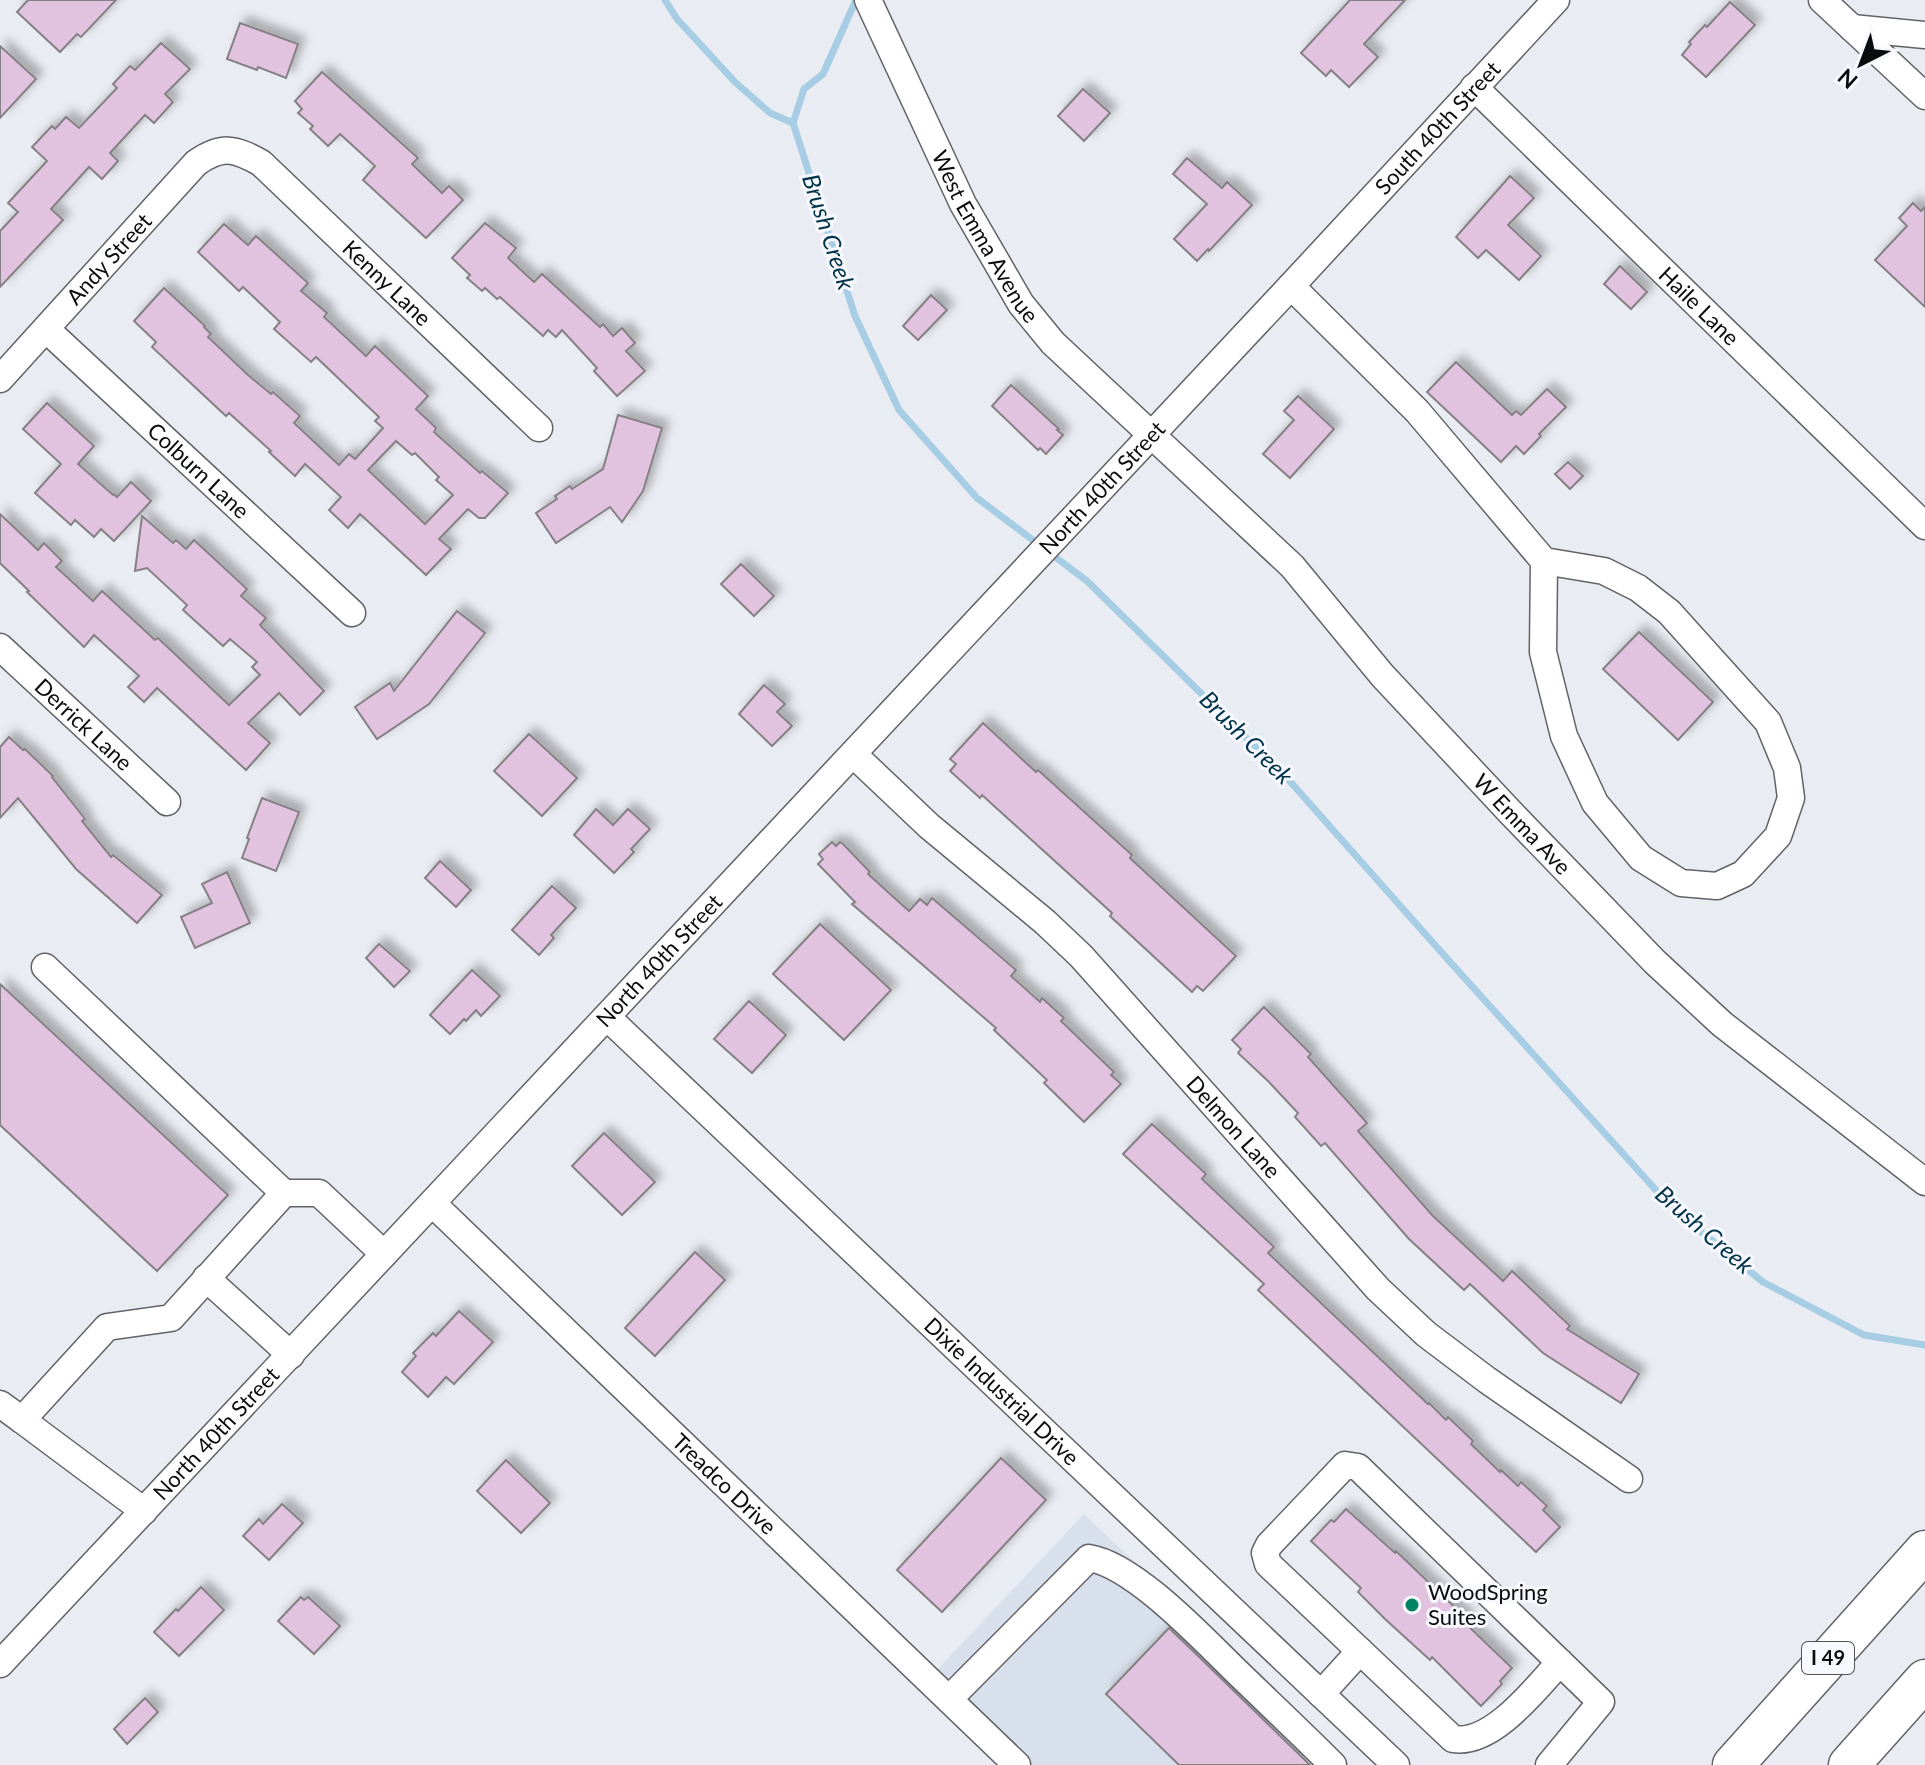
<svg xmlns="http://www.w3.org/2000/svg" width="1925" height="1765" font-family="Lato,sans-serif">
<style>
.built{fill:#d8e0eb}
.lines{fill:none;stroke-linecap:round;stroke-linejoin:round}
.stream{stroke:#a7cde4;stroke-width:7}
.building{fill:#e2c3df;stroke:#858085;stroke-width:2;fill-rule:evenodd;filter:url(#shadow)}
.minor-casing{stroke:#606368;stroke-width:29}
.highway-casing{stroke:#606368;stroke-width:43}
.minor{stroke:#fff;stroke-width:26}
.highway{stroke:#fff;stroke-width:40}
.poi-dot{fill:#008263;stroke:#f7f9fe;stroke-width:3}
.labels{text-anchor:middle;stroke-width:6;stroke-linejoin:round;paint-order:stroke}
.shield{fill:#f7f9fe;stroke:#525356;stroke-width:2}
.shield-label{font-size:20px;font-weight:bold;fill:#0b0c0e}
.street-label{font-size:22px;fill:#0b0c0e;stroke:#f7f9fe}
.poi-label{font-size:22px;fill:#0b0c0e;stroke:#f7f9fe;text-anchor:start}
.water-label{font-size:24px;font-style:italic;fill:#003249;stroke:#f7f9fe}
</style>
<defs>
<filter id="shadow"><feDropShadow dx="7" dy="-7" stdDeviation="4" flood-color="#0004"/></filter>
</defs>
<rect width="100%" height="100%" fill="#e9ecf2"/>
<!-- built -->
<polygon class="built" points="1084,1514 1347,1765 1030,1765 934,1673"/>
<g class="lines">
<!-- stream -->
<g class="stream">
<polyline points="665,0 677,19 735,82 770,113 793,123"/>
<polyline points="856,0 823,74 804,89 793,123 855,316 899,410 977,498 1087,581 1287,778 1442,953 1673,1209 1763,1282 1864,1335 1925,1345"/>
</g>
</g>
<!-- building -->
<g class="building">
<polygon points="28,0 116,0 81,37 77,34 60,52 17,12"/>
<polygon points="1350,0 1405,0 1364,44 1378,57 1349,87 1331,70 1326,76 1301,53"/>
<polygon points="1730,2 1755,25 1706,77 1682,55 1691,44 1689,42 1705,25 1707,27"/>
<polygon points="240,23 298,44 286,78 258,67 257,70 227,59"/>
<polygon points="161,43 190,69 165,94 173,102 154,123 145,115 110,153 118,161 102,179 89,167 51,209 63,220 0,287 0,231 18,212 8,203 47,161 32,147 52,126 55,129 66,117 79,128 117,88 113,84 130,66 135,70"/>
<polygon points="0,46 36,79 0,118"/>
<polygon points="322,72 418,158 412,164 442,193 449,186 463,200 426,238 363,180 375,166 340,134 328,146 310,129 313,126 298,113 302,109 295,101"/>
<polygon points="1083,89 1110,113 1084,141 1058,116"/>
<polygon points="1187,158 1222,188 1227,182 1252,205 1209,251 1208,249 1197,261 1174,239 1207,204 1173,174"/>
<polygon points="1510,176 1534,198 1508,225 1541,256 1519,280 1486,250 1478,258 1456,237"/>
<polygon points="1913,203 1921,211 1925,207 1925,307 1875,260 1907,226 1899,218"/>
<polygon points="485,223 516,248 508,258 534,282 542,274 600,327 603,324 613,336 622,328 635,343 626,351 645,371 617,396 594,371 597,368 562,330 556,337 548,330 543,336 500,297 497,299 485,288 482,291 467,278 470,275 452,258"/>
<path d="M224 224 248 245 256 236 308 283 301 291 327 313 324 317 366 356 375 346 428 396 416 409 436 428 434 432 480 473 482 471 508 493 485 518H479L468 509 439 539 451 549 426 575 360 514 348 528 329 510 341 497 305 464 295 476 269 452 271 451 229 413 226 416 152 347 156 342 134 321 164 288 205 326 204 327 211 334 208 337 248 375 271 394 273 392 300 416 294 423 339 465 349 454 355 459 383 428 375 421 379 417 316 357 311 362 274 329 280 322 243 287 239 291 198 252ZM396 441 412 455 415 453 439 477 436 480 453 495 425 524 368 470Z"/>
<polygon points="1620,266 1647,292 1631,309 1604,284"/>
<polygon points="931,295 947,310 918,340 903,326"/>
<polygon points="1456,362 1512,415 1516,411 1521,415 1547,389 1566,407 1539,434 1541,436 1524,454 1516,446 1501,462 1427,392"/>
<polygon points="1011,385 1059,429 1057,430 1063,435 1046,454 1040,448 1038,450 992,406"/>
<polygon points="1298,396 1334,429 1290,478 1263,454 1294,420 1284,411"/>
<polygon points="47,403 94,446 78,464 113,495 114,494 117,497 131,482 151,501 114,541 101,529 94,537 75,520 71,525 35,493 61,464 23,429"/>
<polygon points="618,415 662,428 643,491 622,522 610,507 556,543 536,513 557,499 555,496 570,486 572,489 603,469"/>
<polygon points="1568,462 1583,476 1570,489 1555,474"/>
<polygon points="0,514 38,550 44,543 62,561 56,567 93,601 102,591 155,640 158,638 229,705 260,675 252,667 257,662 230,639 223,646 183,610 187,605 147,568 135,571 142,516 173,543 176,540 186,549 194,540 247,589 241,596 266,618 260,625 324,691 300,715 279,693 248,723 270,743 246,770 157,688 144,702 128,687 139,676 94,635 84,647 27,592 29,591 0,563"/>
<polygon points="741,564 774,596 754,616 721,584"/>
<polygon points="457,611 485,633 429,704 377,739 355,707 390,683 394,691"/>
<polygon points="1639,632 1713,702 1678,740 1603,669"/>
<polygon points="764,685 785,704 777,712 792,726 772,746 739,714"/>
<polygon points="983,723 1036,772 1038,770 1132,855 1130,858 1236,956 1203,991 1197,986 1192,992 1110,916 1112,913 982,795 980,798 950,771 956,764 950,759"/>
<polygon points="529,734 577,778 542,816 494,771"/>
<polygon points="9,737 23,750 25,749 53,776 52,777 85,819 82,821 111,857 113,855 162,895 137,923 76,869 18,798 0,818 0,747"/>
<polygon points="262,798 299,812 276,871 242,858 249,839 247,838"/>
<polygon points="596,809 613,825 628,809 650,829 631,849 634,852 614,873 574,835"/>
<polygon points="832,842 836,846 840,842 843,844 870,872 868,874 909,911 920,899 927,905 932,898 1016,970 1011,976 1040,1002 1042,998 1064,1018 1061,1021 1114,1072 1111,1075 1121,1084 1084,1122 1044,1083 1047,1080 994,1030 996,1028 852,904 855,902 818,864 823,859 819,854"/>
<polygon points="440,861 471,890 456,907 425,878"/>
<polygon points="227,872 250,923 195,948 181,917 212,903 202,884"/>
<polygon points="552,886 576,908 551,935 554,938 539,955 512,930"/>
<polygon points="820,924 891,990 844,1040 773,974"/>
<polygon points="379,944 410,971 394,987 366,958"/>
<polygon points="472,970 500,996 481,1016 476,1010 466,1021 464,1019 450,1034 430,1015"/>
<polygon points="0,984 228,1195 157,1271 0,1125"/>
<polygon points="749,1001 786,1035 752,1073 714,1039"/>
<polygon points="1264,1007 1311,1054 1308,1057 1367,1123 1358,1131 1433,1216 1503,1281 1512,1271 1570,1326 1567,1329 1639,1374 1621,1403 1543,1353 1470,1284 1464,1290 1409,1239 1325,1143 1321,1146 1295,1117 1298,1113 1268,1081 1238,1053 1241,1049 1232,1040"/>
<polygon points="1152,1124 1206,1174 1202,1179 1274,1247 1268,1253 1428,1404 1429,1403 1446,1420 1448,1417 1473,1441 1471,1444 1500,1472 1501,1470 1518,1486 1521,1482 1547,1506 1543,1510 1560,1527 1536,1552 1258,1290 1264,1284 1123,1154"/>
<polygon points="604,1133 655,1182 622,1215 572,1166"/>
<polygon points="695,1252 725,1280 655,1356 625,1328"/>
<polygon points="459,1311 493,1342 454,1384 446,1377 428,1397 402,1372 416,1356 413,1353 433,1333 436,1336"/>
<polygon points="1001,1458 1046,1500 942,1612 897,1570"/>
<polygon points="506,1460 550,1503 521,1533 477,1491"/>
<polygon points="282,1504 303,1523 269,1560 243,1536 259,1519 263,1524"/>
<polygon points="1346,1509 1395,1553 1396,1551 1468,1620 1465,1623 1512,1668 1500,1681 1502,1684 1481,1706 1432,1657 1430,1660 1385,1619 1358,1592 1361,1588 1311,1541 1331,1520 1334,1522"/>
<polygon points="201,1587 224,1610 179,1656 154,1632 176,1609 178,1611"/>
<polygon points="301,1597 304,1600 308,1597 340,1626 314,1654 278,1621"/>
<polygon points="1169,1628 1193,1651 1310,1765 1179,1765 1106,1694"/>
<polygon points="145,1698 158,1712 127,1744 114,1729"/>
</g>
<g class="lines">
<defs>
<g id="minor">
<path id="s1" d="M868 0 963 204 1021 304 1053 343 1292 566 1382 675 1511 813 1655 962 1722 1024 1925 1182"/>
<polyline points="1822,0 1925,96"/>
<polyline points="1852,28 1925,35"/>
<path id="s2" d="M1474 87 1925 526"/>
<polyline points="1291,286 1417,411 1544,561 1543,652 1564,736 1595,803 1641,858 1681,883 1717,886 1743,874 1778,836 1791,798 1787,768 1768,722 1669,612 1638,588 1604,571 1544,561"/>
<path id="s3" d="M46 329 352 613"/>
<path id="s4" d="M0 379 196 163C222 145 234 148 261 163L539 428"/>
<path id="s5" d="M0 647 167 802"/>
<path id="s6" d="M853 754 929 826 1045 922 1081 956 1378 1289 1426 1334 1487 1380 1629 1479"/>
<polyline points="45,967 284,1193 171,1318 107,1327 22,1420 144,1511"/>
<path id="s7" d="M607 1017 1396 1765"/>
<polyline points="284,1193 319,1193 384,1254"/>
<path id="s8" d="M433 1204 1017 1765"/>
<polyline points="206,1278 291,1355"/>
<polyline points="0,1404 22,1420"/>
<path id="s9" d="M0 1664 1291 286 1556 0"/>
<polyline points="1321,1694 1360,1651"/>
<path d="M950 1698 1089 1558C1134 1565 1202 1638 1235 1670 1268 1702 1301 1733 1333 1765"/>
<path d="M1549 1765 1601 1702 1358 1467 1345 1465 1269 1545 1265 1553 1268 1564 1453 1739C1492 1746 1536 1688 1560 1662"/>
</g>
<g id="highway">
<polyline points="1733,1765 1925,1551"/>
<polyline points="1849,1765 1925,1680"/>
</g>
</defs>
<!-- minor casing -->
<use href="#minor" class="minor-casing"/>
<!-- highway casing -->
<use href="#highway" class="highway-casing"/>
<!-- minor -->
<use href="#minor" class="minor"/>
<!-- highway -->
<use href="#highway" class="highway"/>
</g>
<!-- markers -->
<circle class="poi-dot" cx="1412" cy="1605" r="8"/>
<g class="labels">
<!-- shield labels -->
<rect class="shield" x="1802" y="1642" width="52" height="32" rx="6"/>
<g class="shield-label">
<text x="1828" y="1665">I 49</text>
</g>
<!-- street labels -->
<g class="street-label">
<text dy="8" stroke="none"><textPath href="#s9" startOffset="2104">South 40th Street</textPath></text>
<text dy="8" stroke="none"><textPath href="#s1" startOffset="264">West Emma Avenue</textPath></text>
<text dy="8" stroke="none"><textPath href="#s4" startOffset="162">Andy Street</textPath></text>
<text dy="8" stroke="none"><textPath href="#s4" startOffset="536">Kenny Lane</textPath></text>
<text dy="8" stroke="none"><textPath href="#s2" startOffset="314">Haile Lane</textPath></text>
<text dy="8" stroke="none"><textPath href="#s3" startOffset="208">Colburn Lane</textPath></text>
<text dy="8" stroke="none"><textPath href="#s9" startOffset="1612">North 40th Street</textPath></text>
<text dy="8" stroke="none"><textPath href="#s5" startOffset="114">Derrick Lane</textPath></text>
<text dy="8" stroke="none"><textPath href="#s1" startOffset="1064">W Emma Ave</textPath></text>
<text dy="8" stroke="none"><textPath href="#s9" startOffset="964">North 40th Street</textPath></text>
<text dy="8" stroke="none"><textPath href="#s6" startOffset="534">Delmon Lane</textPath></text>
<text dy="8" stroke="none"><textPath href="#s7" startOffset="544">Dixie Industrial Drive</textPath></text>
<text dy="8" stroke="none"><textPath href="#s9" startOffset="316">North 40th Street</textPath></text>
<text dy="8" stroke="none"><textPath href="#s8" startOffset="404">Treadco Drive</textPath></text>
</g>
<!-- poi labels -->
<g class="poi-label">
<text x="1428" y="1600">WoodSpring<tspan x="1428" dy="25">Suites</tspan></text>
</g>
<!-- water labels -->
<g class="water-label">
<text transform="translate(828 232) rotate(72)" y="8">Brush Creek</text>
<text transform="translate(1246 738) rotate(45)" y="8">Brush Creek</text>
<text transform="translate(1704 1230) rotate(41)" y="8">Brush Creek</text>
</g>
</g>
<!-- north arrow -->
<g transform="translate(1861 64) rotate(222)" stroke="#f7f9fe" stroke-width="6" paint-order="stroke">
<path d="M0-6L14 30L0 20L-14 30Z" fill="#0b0c0e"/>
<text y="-12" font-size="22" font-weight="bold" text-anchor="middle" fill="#0b0c0e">N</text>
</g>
</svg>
